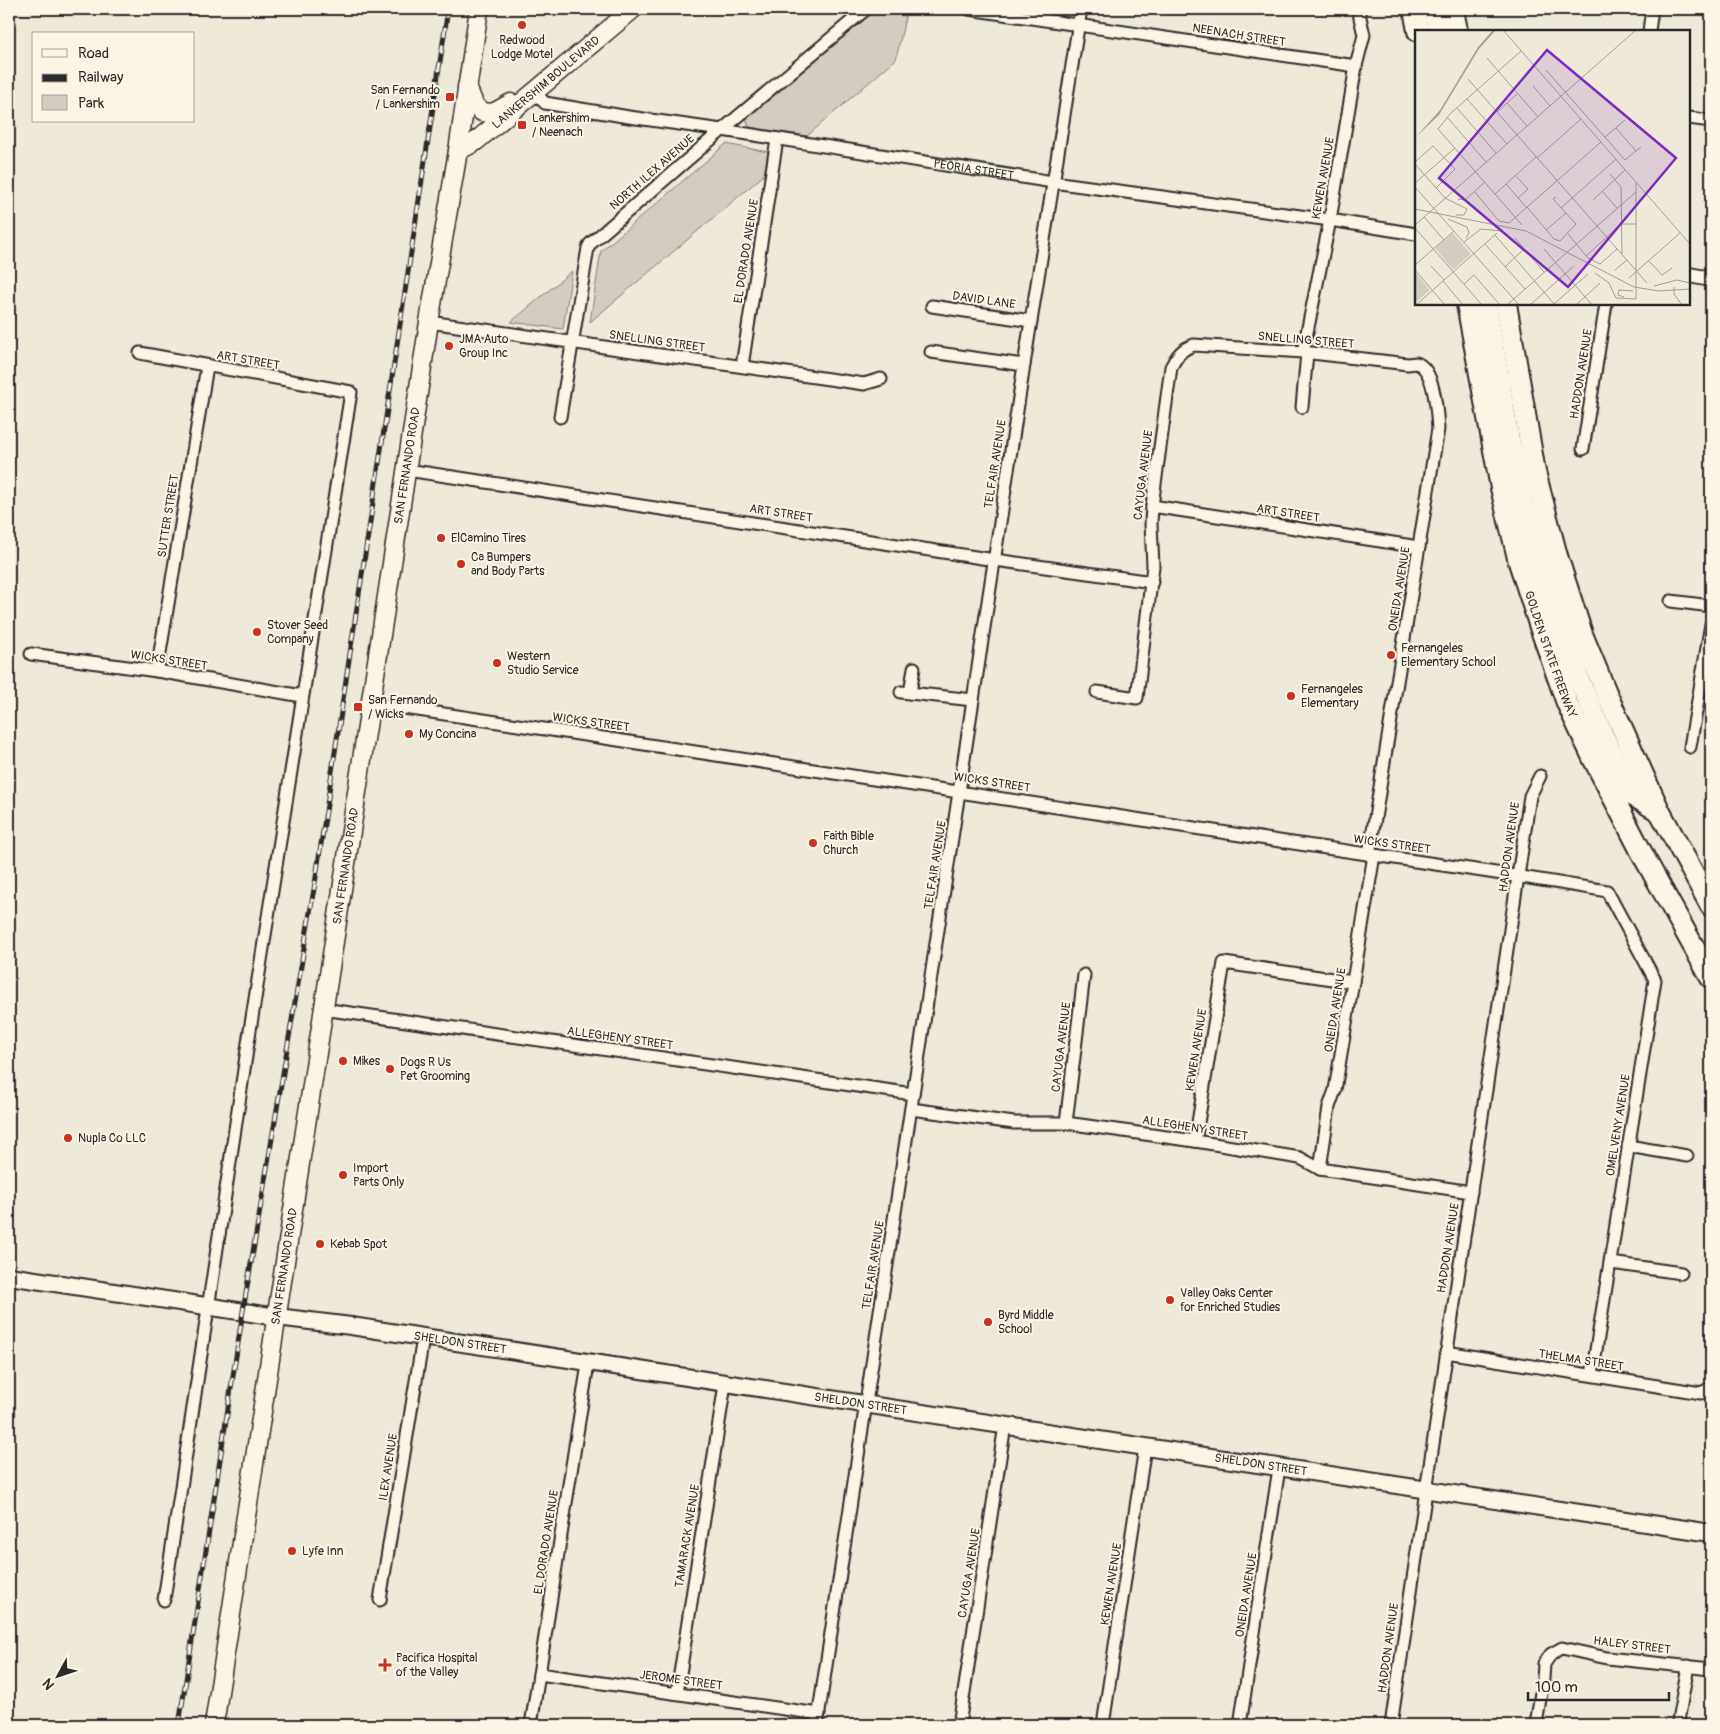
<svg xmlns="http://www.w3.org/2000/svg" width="1720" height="1734" font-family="Pangolin,sans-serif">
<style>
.green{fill:#d2cdc0;stroke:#7e7c76}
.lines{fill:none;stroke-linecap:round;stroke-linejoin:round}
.minor-casing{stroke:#2b2b2b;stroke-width:15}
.tertiary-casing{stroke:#2b2b2b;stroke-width:18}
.secondary-casing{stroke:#2b2b2b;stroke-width:20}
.primary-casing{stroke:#2b2b2b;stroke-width:21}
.motorway-casing{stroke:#2b2b2b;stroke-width:24}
.minor{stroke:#fcf5e5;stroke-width:11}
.tertiary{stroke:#fcf5e5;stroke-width:14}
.secondary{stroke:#fcf5e5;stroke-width:16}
.primary{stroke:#fcf5e5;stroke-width:18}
.motorway{stroke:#fcf5e5;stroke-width:20}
.rail-casing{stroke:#2b2b2b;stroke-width:5}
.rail{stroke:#fcf5e5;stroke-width:3;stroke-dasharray:9;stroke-linecap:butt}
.poi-dot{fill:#c8321e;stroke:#fcf5e5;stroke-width:2}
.labels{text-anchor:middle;stroke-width:4;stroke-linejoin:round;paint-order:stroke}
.street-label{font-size:12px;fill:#2b2b2b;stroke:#fcf5e5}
.poi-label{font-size:12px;fill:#2b2b2b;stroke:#fcf5e5;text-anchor:start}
.inset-road{fill:none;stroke:#a19d94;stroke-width:1}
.view{fill:#7b2cbf;fill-opacity:0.15;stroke:#7b2cbf;stroke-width:2.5}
.inset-edge{fill:none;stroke:#2b2b2b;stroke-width:2.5}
</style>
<rect width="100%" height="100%" fill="#efe9da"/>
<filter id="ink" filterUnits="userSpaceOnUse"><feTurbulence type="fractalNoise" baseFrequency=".02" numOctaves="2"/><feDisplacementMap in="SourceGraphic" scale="10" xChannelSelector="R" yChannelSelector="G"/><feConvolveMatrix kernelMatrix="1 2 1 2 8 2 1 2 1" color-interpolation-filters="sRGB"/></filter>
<g filter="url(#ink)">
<!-- green -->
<g class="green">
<polygon points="877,9 907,9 896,59 807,136 749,127 746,118"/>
<polygon points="726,144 768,152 764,175 590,322 601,251"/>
<polygon points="572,271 563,329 511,322"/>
</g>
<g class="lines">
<defs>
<g id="minor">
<polyline points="969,9 1356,66"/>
<polyline points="1649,31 1652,9"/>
<path id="s1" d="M535 93 545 103 629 117 722 130 1053 182 1330 220 1416 234"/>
<polyline points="1689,118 1711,121"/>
<polyline points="932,306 1031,321"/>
<polyline points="429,322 864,384 881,379"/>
<polyline points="931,352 1024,365"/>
<polyline points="1303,352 1330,220 1356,66 1364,35 1358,9"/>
<polyline points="140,353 351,392 248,1043 164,1600"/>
<polyline points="742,366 777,139"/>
<polyline points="1302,407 1307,353"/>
<polyline points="560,417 588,248 590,244 722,130 866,9"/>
<polyline points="1583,449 1606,304"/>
<polyline points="407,470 995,560 1152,582"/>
<polyline points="1152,506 1419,547"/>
<polyline points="1671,601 1711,606"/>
<polyline points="31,654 157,671 302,696"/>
<polyline points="157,671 207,366"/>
<polyline points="901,692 973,700"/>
<path d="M1097 692 1137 698 1153 566 1151 524 1152 506 1171 367C1177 356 1181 349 1194 345L1303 352 1408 364C1411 364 1414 363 1416 363 1435 368 1437 414 1438 429L1369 855"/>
<polyline points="910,693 914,668"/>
<path d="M371 703C663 747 955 790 1247 836 1367 855 1487 870 1607 891L1655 980 1592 1375"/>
<polyline points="1690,747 1711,624"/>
<polyline points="323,1009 913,1094"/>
<polyline points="911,1109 1014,1123 1066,1123 1195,1141 1300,1158 1320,1169 1471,1192"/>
<polyline points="1066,1123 1084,975"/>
<polyline points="1195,1141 1224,963 1353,982"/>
<polyline points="1628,1146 1687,1156"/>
<polyline points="1320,1169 1329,1107 1335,1090 1374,855"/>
<polyline points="1611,1263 1681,1273"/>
<polyline points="1446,1352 1701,1393 1711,1388"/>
<polyline points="380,1600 423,1338"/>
<polyline points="539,1674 819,1714"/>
<polyline points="677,1693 725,1384"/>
<polyline points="1678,1721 1688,1666"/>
<polyline points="531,1725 588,1364"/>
<polyline points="817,1725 1024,365 1081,9"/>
<polyline points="959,1725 1005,1425"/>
<polyline points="1103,1725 1145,1447"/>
<polyline points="1240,1725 1279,1468"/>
<polyline points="1391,1725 1530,796 1540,776"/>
<polyline points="1536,1725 1543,1679 1544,1664 1551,1654 1562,1648 1607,1658 1711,1669"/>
</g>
<polyline id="tertiary" points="1689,275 1711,279"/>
<g id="secondary">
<path id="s2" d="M9 1276 277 1317 351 1326 1711 1533"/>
</g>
<g id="primary">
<polyline points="467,87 475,106 482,112 493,113 511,103"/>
<path id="s3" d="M458 151 475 142 633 9"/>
<path id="s4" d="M214 1725 429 322 458 151 479 9"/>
</g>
<g id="motorway">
<polyline points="1414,9 1418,31"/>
<polyline points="1434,9 1438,31"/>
<polyline points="1453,9 1457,31"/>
<path id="s5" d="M1467 304 1501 488 1519 562 1540 627 1567 703 1595 762 1644 857 1711 978"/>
<polyline points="1486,304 1509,439 1522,500 1539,563 1558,622 1580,682 1603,735 1632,795 1660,812"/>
<polyline points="1506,304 1535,472 1557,556 1582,634 1608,697 1660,812 1711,906"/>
</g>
</defs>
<!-- minor casing -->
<use href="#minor" class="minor-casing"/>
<!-- tertiary casing -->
<use href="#tertiary" class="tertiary-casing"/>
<!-- secondary casing -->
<use href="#secondary" class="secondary-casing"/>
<!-- primary casing -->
<use href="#primary" class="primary-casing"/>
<!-- motorway casing -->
<use href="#motorway" class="motorway-casing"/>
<!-- minor -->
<use href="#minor" class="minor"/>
<!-- tertiary -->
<use href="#tertiary" class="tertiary"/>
<!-- secondary -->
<use href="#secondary" class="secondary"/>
<!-- primary -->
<use href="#primary" class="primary"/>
<!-- motorway -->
<use href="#motorway" class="motorway"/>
<defs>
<polyline id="rail" points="179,1725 243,1311 316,877 448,9"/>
</defs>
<!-- rail casing -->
<use href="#rail" class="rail-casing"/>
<!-- rail -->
<use href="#rail" class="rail"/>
</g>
</g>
<!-- markers -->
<g class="poi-dot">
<circle cx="522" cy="25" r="5"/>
<rect x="445" y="92" width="10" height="10" rx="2.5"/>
<rect x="517" y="120" width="10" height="10" rx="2.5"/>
<circle cx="449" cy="346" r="5"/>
<circle cx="441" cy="538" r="5"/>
<circle cx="461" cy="564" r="5"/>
<circle cx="257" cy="632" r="5"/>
<circle cx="1391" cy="655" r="5"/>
<circle cx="497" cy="663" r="5"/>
<circle cx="1291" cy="696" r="5"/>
<rect x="353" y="702" width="10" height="10" rx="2.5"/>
<circle cx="409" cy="734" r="5"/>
<circle cx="813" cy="843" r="5"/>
<circle cx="343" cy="1061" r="5"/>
<circle cx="390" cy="1069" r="5"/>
<circle cx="68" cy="1138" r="5"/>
<circle cx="343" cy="1175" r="5"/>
<circle cx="320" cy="1244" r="5"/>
<circle cx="1170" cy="1300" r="5"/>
<circle cx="988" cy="1322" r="5"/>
<circle cx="292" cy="1551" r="5"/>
<path d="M382.5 1657.5h5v5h5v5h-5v5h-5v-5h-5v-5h5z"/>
</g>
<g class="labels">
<!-- street labels -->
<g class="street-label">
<text transform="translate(1239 35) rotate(9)" y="4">NEENACH STREET</text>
<text dy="4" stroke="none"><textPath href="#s3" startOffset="112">LANKERSHIM BOULEVARD</textPath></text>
<text dy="4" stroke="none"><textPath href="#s1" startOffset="448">PEORIA STREET</textPath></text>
<text transform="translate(652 172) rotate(-41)" y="4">NORTH ILEX AVENUE</text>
<text transform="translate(1323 178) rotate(-80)" y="4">KEWEN AVENUE</text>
<text transform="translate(746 251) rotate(-81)" y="4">EL DORADO AVENUE</text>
<text transform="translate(984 300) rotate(8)" y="4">DAVID LANE</text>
<text transform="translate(1306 340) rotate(5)" y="4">SNELLING STREET</text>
<text transform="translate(657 341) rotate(8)" y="4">SNELLING STREET</text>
<text transform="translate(248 360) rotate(10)" y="4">ART STREET</text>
<text transform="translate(1581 374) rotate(-81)" y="4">HADDON AVENUE</text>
<text transform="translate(995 464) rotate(-81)" y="4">TELFAIR AVENUE</text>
<text dy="4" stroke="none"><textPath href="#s4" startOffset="1274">SAN FERNANDO ROAD</textPath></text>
<text transform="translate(1143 475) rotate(-83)" y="4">CAYUGA AVENUE</text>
<text transform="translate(781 513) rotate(9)" y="4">ART STREET</text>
<text transform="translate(1288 513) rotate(9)" y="4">ART STREET</text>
<text transform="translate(168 516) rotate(-81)" y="4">SUTTER STREET</text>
<text transform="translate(1399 589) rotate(-81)" y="4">ONEIDA AVENUE</text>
<text dy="4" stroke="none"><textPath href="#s5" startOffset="361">GOLDEN STATE FREEWAY</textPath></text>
<text transform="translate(169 660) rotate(9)" y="4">WICKS STREET</text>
<text transform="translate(591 722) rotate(8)" y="4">WICKS STREET</text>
<text transform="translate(992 782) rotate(9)" y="4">WICKS STREET</text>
<text transform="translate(1392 844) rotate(8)" y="4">WICKS STREET</text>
<text transform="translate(1509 847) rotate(-82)" y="4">HADDON AVENUE</text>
<text transform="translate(935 865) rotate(-81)" y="4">TELFAIR AVENUE</text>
<text dy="4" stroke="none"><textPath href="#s4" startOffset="869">SAN FERNANDO ROAD</textPath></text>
<text transform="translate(1335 1010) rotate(-81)" y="4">ONEIDA AVENUE</text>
<text transform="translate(620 1038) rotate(8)" y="4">ALLEGHENY STREET</text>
<text transform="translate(1061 1047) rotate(-83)" y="4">CAYUGA AVENUE</text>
<text transform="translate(1196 1050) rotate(-81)" y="4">KEWEN AVENUE</text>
<text transform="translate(1618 1125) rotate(-81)" y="4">OMELVENY AVENUE</text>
<text transform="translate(1195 1128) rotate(9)" y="4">ALLEGHENY STREET</text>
<text transform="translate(1448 1248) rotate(-81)" y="4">HADDON AVENUE</text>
<text transform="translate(873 1265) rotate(-81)" y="4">TELFAIR AVENUE</text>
<text dy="4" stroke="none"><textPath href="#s4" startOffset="464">SAN FERNANDO ROAD</textPath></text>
<text dy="4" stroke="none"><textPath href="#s2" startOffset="456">SHELDON STREET</textPath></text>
<text transform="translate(1581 1360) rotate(9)" y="4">THELMA STREET</text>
<text dy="4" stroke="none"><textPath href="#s2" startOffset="861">SHELDON STREET</textPath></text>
<text dy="4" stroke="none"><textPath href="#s2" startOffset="1266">SHELDON STREET</textPath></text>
<text transform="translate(388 1467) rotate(-81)" y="4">ILEX AVENUE</text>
<text transform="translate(687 1536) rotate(-81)" y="4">TAMARACK AVENUE</text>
<text transform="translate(546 1542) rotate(-81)" y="4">EL DORADO AVENUE</text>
<text transform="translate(969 1573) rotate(-81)" y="4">CAYUGA AVENUE</text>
<text transform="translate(1111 1584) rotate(-81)" y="4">KEWEN AVENUE</text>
<text transform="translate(1246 1595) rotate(-81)" y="4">ONEIDA AVENUE</text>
<text transform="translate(1632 1645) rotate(7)" y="4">HALEY STREET</text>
<text transform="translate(1388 1648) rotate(-82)" y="4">HADDON AVENUE</text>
<text transform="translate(681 1680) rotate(8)" y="4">JEROME STREET</text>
</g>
<!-- poi labels -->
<g class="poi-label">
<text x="522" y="44" text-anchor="middle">Redwood<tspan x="522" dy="14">Lodge Motel</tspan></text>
<text x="440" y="94" text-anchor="end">San Fernando<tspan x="440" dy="14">/ Lankershim</tspan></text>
<text x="532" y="122">Lankershim<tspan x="532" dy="14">/ Neenach</tspan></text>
<text x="459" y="343">JMA Auto<tspan x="459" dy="14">Group Inc</tspan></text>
<text x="451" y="542">ElCamino Tires</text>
<text x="471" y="561">Ca Bumpers<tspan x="471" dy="14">and Body Parts</tspan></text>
<text x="267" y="629">Stover Seed<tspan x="267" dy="14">Company</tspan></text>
<text x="1401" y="652">Fernangeles<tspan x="1401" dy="14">Elementary School</tspan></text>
<text x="507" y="660">Western<tspan x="507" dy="14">Studio Service</tspan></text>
<text x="1301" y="693">Fernangeles<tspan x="1301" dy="14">Elementary</tspan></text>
<text x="368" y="704">San Fernando<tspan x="368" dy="14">/ Wicks</tspan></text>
<text x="419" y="738">My Concina</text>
<text x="823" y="840">Faith Bible<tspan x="823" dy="14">Church</tspan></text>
<text x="353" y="1065">Mikes</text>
<text x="400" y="1066">Dogs R Us<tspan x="400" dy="14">Pet Grooming</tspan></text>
<text x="78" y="1142">Nupla Co LLC</text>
<text x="353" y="1172">Import<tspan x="353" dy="14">Parts Only</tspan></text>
<text x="330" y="1248">Kebab Spot</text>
<text x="1180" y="1297">Valley Oaks Center<tspan x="1180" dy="14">for Enriched Studies</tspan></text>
<text x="998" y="1319">Byrd Middle<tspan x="998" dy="14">School</tspan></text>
<text x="302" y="1555">Lyfe Inn</text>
<text x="396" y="1662">Pacifica Hospital<tspan x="396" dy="14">of the Valley</tspan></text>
</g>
</g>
<!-- overview -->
<g transform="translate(1415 30)">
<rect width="275" height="275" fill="#efe9da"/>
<path d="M38 203 56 224 38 240 20 218ZM0 242 15 260 0 273Z" fill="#d2cdc0"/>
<path d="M78 0H81L64 19 24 85 0 108 25 80 63 17Z" fill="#a6a399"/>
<path class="inset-road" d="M88 0 275 214M106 21 36 83 23 99 107 195M72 28 123 87M131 40 210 130 226 117M53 49 232 253M118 56 135 76M52 69 92 114M92 73 112 96M42 78 81 123M82 82 102 64M32 87 71 132M201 98 221 121M190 107 210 90M122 128 166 89M0 132 18 116 40 139 21 158M0 134 30 168M195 144 206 157 207 224M101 146 113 159 103 168M0 153 40 118M91 154 111 177M0 157 104 275M59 161 84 191 94 193 186 112M187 161 202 178M80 164 121 127M30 168 52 179 49 185H41M43 169 50 170 70 152M178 170 210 140M112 177 139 209 145 211 161 194 138 169 141 167M146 178 201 129M0 179 111 201 219 257 244 261 275 259M9 187 29 210M33 189 52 197 54 203 51 208M0 195 221 0M0 198 67 275M131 200 151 183M153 204 173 228 185 234 202 219M80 205 140 275M100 208 129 242M49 212 66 199 87 201M70 214 110 259M129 219 177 275M171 226 206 194H221M234 231 247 245 257 238M0 235 39 201M16 236 29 250M90 237 109 219M0 240 30 275M200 240 212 230M180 243 194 253 201 268 221 269M214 248 265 203M28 251 48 275M49 254 59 245 85 275M239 256 262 250 275 253M259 257V264L267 275M209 267 203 265 204 260 218 261M221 269V153M139 274 173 244M1 275 82 203M92 275 221 162M115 275 159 236M161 275 185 253"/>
<path class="view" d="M132 20 261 128 153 257 24 148Z"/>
<rect width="275" height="275" class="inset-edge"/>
</g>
<!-- margin -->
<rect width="1720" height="1734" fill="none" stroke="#fcf5e5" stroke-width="30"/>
<rect x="15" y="15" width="1690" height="1704" fill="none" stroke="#2b2b2b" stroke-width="2" filter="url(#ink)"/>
<!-- legend -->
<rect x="32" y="32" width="162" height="90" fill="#fcf5e5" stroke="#a8a49b"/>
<rect x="42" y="49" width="25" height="8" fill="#fcf5e5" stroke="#a8a49b"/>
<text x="78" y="58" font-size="15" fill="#2b2b2b">Road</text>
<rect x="42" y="74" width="25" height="8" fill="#2b2b2b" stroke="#a8a49b"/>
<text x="78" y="82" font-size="15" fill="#2b2b2b">Railway</text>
<rect x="42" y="95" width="25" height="15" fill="#d2cdc0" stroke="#a8a49b"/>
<text x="78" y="108" font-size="15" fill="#2b2b2b">Park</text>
<!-- north arrow -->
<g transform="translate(58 1676) rotate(230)" stroke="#fcf5e5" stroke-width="4" paint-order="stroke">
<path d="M0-4L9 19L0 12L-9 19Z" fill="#2b2b2b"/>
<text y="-8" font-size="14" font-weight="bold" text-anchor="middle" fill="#2b2b2b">N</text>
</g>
<!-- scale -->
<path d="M1528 1692v8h141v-8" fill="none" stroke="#2b2b2b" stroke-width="2.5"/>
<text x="1535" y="1692" font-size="15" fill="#2b2b2b" stroke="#fcf5e5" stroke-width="4" paint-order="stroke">100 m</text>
</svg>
